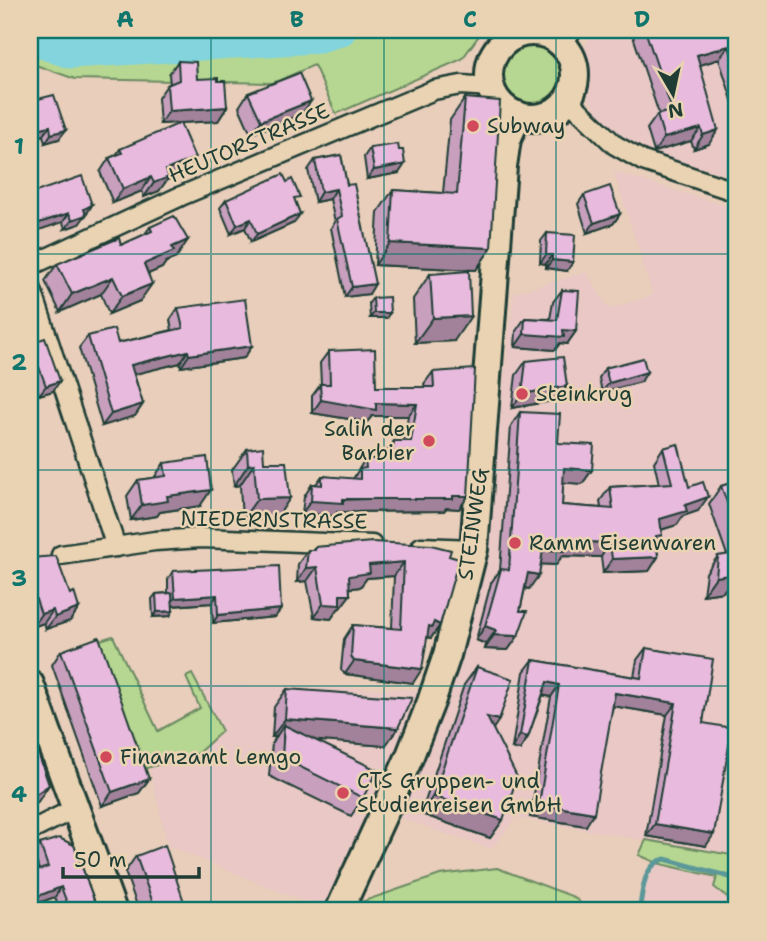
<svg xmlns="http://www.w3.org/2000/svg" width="767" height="941" font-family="'Shantell Sans',sans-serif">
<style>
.built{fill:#e9c8c5}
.green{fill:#b6d791;stroke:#6a8a62;stroke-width:2}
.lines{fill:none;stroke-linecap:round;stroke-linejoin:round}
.stream{stroke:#5b9899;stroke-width:5}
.river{stroke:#83d4dc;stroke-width:33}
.street-casing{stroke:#1f3d34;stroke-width:23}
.secondary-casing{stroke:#1f3d34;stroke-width:32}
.street{stroke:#e9d3b2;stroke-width:18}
.secondary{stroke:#e9d3b2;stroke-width:26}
.wall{fill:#c8a0be;stroke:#1f3d34;stroke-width:2}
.shaded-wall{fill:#a2829b;stroke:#1f3d34;stroke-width:2}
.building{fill:#e8badd;stroke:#1f3d34;stroke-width:2}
.grid{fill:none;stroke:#0f766e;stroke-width:2;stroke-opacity:0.55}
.poi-dot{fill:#d1495b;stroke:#e9d3b2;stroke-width:2.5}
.labels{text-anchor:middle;stroke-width:5;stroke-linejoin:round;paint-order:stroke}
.poi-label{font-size:21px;fill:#1f3d34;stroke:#e9d3b2;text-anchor:start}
.street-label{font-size:21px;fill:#1f3d34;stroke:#e9d3b2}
.neatline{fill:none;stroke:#0f766e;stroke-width:2.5}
.grid-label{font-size:23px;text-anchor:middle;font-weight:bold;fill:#0f766e}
</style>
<rect width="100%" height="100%" fill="#e9cebb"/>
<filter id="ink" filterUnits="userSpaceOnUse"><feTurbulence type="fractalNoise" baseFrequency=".0143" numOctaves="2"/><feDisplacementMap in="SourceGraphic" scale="14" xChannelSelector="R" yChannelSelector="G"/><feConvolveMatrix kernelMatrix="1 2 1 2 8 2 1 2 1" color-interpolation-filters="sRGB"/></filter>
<g filter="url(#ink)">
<!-- built -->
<g class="built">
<polygon points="593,30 737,30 737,178 650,153 623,138 598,114 585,90 582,53"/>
<polygon points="614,172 737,209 737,856 516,818 491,849 400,818 464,640 484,551 514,293 586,272 609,309 653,295"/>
<polygon points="196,684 425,690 328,911 168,846 149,767 197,754 222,731"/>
<polygon points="657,863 717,877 714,887 737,905 737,911 641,911 645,888 651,870"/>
</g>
<!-- green -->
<g class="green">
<polygon points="30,30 483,30 462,59 336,114 314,65 273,83 75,79 30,63"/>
<circle cx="532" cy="76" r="31"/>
<polygon points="113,636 158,731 200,708 186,677 192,674 222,731 197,754 139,770 97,641"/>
<polygon points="646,840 737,856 737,905 714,887 717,877 657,863 639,855"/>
<polygon points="497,868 574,897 589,911 357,911 361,902 440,875"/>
</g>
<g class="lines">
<!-- stream -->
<path class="stream" d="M639 911C643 893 642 864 665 859L737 879"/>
<!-- river -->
<polyline class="river" points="30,38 70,52 315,37 340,30"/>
<defs>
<g id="street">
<polyline points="562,44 572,30"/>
<polyline points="567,99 615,145 643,161 737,192"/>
<polyline points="30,266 181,196 434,90 461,85 491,87"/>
<polyline points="30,284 116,547"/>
<polyline points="421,547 474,549"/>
<polyline points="61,555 155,541 202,538 372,545"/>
<polyline points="30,831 76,808"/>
</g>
<g id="secondary">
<circle cx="532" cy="75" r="43"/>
<polyline points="30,684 113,911"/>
<polyline points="339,911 409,758 431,702 447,655 474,549 503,166 507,139 518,115"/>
</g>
</defs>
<!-- street casing -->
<use href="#street" class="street-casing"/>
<!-- secondary casing -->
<use href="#secondary" class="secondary-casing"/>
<!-- street -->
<use href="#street" class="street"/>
<!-- secondary -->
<use href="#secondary" class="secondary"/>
</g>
<!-- wall -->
<g class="wall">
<polygon points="631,30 737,30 737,116 719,59 700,65 709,144 694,149 691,141 654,152 647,129 657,115 659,114"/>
<polygon points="178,61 197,79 218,81 227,107 218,121 160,124 158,98 167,85 170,84 169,74"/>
<polygon points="248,93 311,101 302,114 251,134 239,107"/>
<polygon points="465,98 491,248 476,270 375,265 378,212 393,190 443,193 450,120"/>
<polygon points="30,101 59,139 45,143 43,135 30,139"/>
<polygon points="370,148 399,150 399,173 367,179 364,157"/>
<polygon points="120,149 185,172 167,180 159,191 144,197 142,191 113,203 100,172 109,158 116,155"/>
<polygon points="341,155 369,294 345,297 331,228 335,222 330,199 315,202 308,170 315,160"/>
<polygon points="287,182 300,214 294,223 251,242 245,228 231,234 220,208 226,200"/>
<polygon points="30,194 92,205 79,224 65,229 63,222"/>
<polygon points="584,195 620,214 613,224 587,233 578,204"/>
<polygon points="150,227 176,258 166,262 162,268 148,274 140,301 109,314 101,294 60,312 45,281 57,264 121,245 144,235"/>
<polygon points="547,233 567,271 546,268 546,264 540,263 541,241"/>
<polygon points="430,274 454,341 415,343 413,299"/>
<polygon points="562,290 576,331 567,344 560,343 555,350 515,347 516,331 525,318 550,319 553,302"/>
<polygon points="373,298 386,318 370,318 369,303"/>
<polygon points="178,308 252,346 244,358 181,367 180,363 134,374 143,404 135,416 102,426 79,348 88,336 118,343 172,330 170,320"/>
<polygon points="30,343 53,391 39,395 33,376 30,377"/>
<polygon points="329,351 376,387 425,387 424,384 433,372 468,496 459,509 446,508 444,511 337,512 334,516 302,513 304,497 312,484 316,484 322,476 353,479 365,459 385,459 385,454 394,441 404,441 408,416 372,416 367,422 312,413 312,396 321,384 320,363"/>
<polygon points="526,361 567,386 557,400 512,408 516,375"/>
<polygon points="605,368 641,382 602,392 599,378"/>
<polygon points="520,412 592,470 582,484 563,482 562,505 601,508 600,501 610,487 659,484 654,462 663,448 689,487 698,511 683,516 677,525 661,530 662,535 657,542 658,557 649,571 603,573 601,557 562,556 556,565 541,564 529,589 525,588 520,611 518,636 508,650 485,649 486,644 476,640 491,583 500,570 511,426"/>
<polygon points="247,449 264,462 276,519 242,520 240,485 234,486 232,470"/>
<polygon points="164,463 200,506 160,512 157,516 131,520 127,496 138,480 154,478"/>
<polygon points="737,481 737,573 723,592 703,595 706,573 718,556 727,555 709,504 721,486"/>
<polygon points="315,547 449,556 440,625 431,638 427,637 413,683 345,674 341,670 344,639 353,625 392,628 394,576 367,578 360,587 350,588 350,595 340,608 338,609 331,619 314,617 307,581 297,582 298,564 308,550 312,550"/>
<polygon points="30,558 70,594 79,608 70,621 46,629 44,623 32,627 30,620"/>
<polygon points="173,571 281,609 275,617 213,623 212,603 173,606 170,616 153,617 152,599 156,594 168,593 168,579"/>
<polygon points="646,648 703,723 706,846 646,836 667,715 613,706 586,826 530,817 551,697 543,695 528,737 520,750 512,748 524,672 533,660 634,677 637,660"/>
<polygon points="61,651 149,779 139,793 102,806 52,665"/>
<polygon points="477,667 493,729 503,820 490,838 421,814 464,685"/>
<polygon points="287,689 398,728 385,746 315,740 363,798 351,816 269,776 272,743 276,737 272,737 274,707"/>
<polygon points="40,844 98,911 60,911 55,897 35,904 30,911 39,870 34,854"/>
<polygon points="136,856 187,911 139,911 125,872"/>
</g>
<!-- shaded-wall -->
<g class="shaded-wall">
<polygon points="729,46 719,59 688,69 697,55"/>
<polygon points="311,101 302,114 251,134 261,121"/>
<polygon points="227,107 218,121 160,124 169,111"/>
<polygon points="50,126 43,135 30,139 30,135 33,130"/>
<polygon points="701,128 691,141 654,152 664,138"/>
<polygon points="66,130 59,139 45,143 51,134"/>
<polygon points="718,130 709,144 694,149 703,135"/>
<polygon points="195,158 185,172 167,180 159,191 144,197 154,183 166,170"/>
<polygon points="405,164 399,173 367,179 374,170"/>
<polygon points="151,177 142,191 113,203 123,189"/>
<polygon points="336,189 330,199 315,202 321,192"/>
<polygon points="92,205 86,215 84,209"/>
<polygon points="69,213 63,222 30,233 30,226"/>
<polygon points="300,214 294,223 251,242 257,234"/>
<polygon points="620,214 613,224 587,233 594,223"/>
<polygon points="86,215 79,224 65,229 72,220"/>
<polygon points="251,219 245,228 231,234 237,225"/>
<polygon points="188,240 176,258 166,262 162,268 132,281 144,264 172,247"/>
<polygon points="390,243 491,248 476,270 375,265"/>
<polygon points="546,255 552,255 546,264 540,263"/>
<polygon points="552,260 573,262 567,271 546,268"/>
<polygon points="113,277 101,294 60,312 72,294"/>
<polygon points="152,284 140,301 109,314 122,296"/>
<polygon points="375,284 369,294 345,297 352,287"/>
<polygon points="374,313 390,313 386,318 370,318"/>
<polygon points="471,316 454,341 415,343 433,318"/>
<polygon points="563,330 576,331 567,344 560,343 555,350 515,347 524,334"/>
<polygon points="252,346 244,358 181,367 189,355"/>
<polygon points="188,351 180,363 123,377 131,365"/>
<polygon points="39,367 33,376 30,377 30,370"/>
<polygon points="647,372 641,382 602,392 609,383"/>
<polygon points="60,381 53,391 39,395 46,386"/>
<polygon points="567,386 557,400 512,408 522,394"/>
<polygon points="321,400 376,403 417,404 408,416 372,416 367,422 312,413"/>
<polygon points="143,404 135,416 102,426 111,414"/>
<polygon points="254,464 240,485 234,486 248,465"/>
<polygon points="564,468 592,470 582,484 555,482"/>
<polygon points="211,490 200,506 160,512 157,516 131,520 142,505 167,496"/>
<polygon points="453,496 468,496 459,509 446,508 444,511 337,512 334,516 302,513 311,501"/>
<polygon points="708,497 698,511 683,516 677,525 650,533 660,519 685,505"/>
<polygon points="290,498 276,519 242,520 257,499"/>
<polygon points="566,541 610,543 601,557 562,556 556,565 533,564 543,550"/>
<polygon points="658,557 649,571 603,573 612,559"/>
<polygon points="404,562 394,576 367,578 360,587 339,590 349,576 369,565"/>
<polygon points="317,567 307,581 297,582 306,568"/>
<polygon points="737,572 723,592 703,595 716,577"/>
<polygon points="528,573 539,575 529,589 518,587"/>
<polygon points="217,595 212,603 169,606 175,598"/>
<polygon points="340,595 350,595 340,608 338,609 331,619 314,617 323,604"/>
<polygon points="79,608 70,621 46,629 55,617"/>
<polygon points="281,609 275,617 213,623 218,615"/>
<polygon points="53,610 44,623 32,627 41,614"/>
<polygon points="173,611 170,616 153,617 157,612"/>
<polygon points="434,622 440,625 431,638 426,637 429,626"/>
<polygon points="485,626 496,630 486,644 476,640"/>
<polygon points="494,635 518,636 508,650 485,649"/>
<polygon points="354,661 422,669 413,683 345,674"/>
<polygon points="547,682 559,685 551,697 538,694"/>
<polygon points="615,693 676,703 667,715 606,705"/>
<polygon points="487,717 499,720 487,738"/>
<polygon points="285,719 398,728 385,746 283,738 284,725 276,737 272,737"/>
<polygon points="520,735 528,737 520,750 512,748"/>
<polygon points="149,779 139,793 102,806 112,792"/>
<polygon points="49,785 37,803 30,807 30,798"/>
<polygon points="433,796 503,820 490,838 421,814"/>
<polygon points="539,804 594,813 586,826 530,817"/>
<polygon points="655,824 714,834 706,846 646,836"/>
<polygon points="61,887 55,897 30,906 33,898"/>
</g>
<!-- building -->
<g class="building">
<polygon points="645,30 737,30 737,73 729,46 697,55 718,130 703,135 701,128 664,138 657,115 672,110"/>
<polygon points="178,61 196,62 197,79 218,78 218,81 225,81 227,107 169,111 167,85 179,80"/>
<polygon points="299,73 311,101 261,121 248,93"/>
<polygon points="54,95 66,130 51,134 50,126 33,130 30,116 30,101"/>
<polygon points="465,98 500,101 491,248 390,243 393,190 457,194"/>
<polygon points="180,123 195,158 166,170 169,177 154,183 151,177 123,189 109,158 122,153 120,149"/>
<polygon points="398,144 399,150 403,150 405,164 374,170 370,148"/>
<polygon points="341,155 347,185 354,184 375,284 352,287 337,219 342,216 336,189 321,192 315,160"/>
<polygon points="283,174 287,182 292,179 300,197 294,198 300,214 257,234 251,219 237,225 226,200"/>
<polygon points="82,176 92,205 84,209 86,215 72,220 69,213 30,226 30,194"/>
<polygon points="610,186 620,214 594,223 584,195"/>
<polygon points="174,216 188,240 172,247 174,251 144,264 152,284 122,296 113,277 72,294 57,264 119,238 121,245 152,231 150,227"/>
<polygon points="547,233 575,235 573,262 552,260 552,255 546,255"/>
<polygon points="469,271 471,316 433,318 430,274"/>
<polygon points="562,290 579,291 576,331 563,330 564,337 524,334 525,318 557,320"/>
<polygon points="389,297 390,313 374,313 373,298"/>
<polygon points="245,299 252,346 189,355 188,351 131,365 143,404 111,414 88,336 114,329 118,343 183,328 178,308"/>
<polygon points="45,338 60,381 46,386 39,367 30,370 30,343"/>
<polygon points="375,349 376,387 434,387 433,372 475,369 468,496 453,496 453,499 343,499 343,503 311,501 312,484 322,485 322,476 360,479 360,469 366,468 365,459 392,459 394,441 411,441 417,404 376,403 376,410 321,400 320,384 330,384 329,351"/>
<polygon points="563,357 567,386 522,394 526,361"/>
<polygon points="643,358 647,372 609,383 605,368"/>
<polygon points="520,412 560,414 558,443 594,445 592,470 564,468 562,505 613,509 610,487 672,483 663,448 678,444 689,487 703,482 708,497 685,505 687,511 660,519 662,535 656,536 658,557 612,559 610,543 566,541 565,551 543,550 539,575 528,573 520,611 527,611 518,636 494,635 496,630 485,626 501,569 509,570"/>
<polygon points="263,447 264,462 286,462 290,498 257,499 254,464 248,465 247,449"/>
<polygon points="207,457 211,490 167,496 168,501 142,505 138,480 166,476 164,463"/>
<polygon points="737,481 737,530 721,486"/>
<polygon points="372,542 431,545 451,550 449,556 459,559 440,625 434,622 432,627 429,626 422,669 354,661 351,656 353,625 401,629 404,562 369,565 370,573 349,576 350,595 340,595 340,605 323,604 317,567 306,568 308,550 315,550 315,547"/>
<polygon points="737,553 737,572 736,574 716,577 718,556"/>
<polygon points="56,556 70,594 74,592 79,608 55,617 53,610 41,614 30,582 30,558"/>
<polygon points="279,566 281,609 218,615 217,595 175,598 173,571"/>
<polygon points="172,593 173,611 157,612 156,594"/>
<polygon points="99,637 149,779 112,792 61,651"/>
<polygon points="646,648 713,659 703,723 732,728 714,834 655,824 676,703 615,693 594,813 539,804 559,685 547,682 528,737 520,735 533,660 641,678"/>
<polygon points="477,667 513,679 499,720 487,717 517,777 503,820 433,796"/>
<polygon points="287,689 412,698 398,728 285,719"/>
<polygon points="284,725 377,770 363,798 282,758"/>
<polygon points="30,730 49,785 30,798"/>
<polygon points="59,838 74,845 98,911 70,911 61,887 33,898 37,911 30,911 30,873 48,867 40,844"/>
<polygon points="165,845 187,911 156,911 136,856"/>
</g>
</g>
<!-- grid -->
<path class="grid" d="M211 30V911M384 30V911M556 30V911M30 254H737M30 470H737M30 686H737"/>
<!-- markers -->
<g class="poi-dot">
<circle cx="473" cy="126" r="7"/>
<circle cx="522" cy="394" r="7"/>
<circle cx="429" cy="441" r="7"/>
<circle cx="515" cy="543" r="7"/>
<circle cx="106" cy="757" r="7"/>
<circle cx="343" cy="793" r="7"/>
</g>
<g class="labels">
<!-- poi labels -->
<g class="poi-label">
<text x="487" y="133">Subway</text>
<text x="536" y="401">Steinkrug</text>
<text x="415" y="436" text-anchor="end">Salih der<tspan x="415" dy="24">Barbier</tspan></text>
<text x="529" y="550">Ramm Eisenwaren</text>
<text x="120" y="764">Finanzamt Lemgo</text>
<text x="357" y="788">CTS Gruppen- und<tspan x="357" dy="24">Studienreisen GmbH</tspan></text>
</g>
<!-- street labels -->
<g class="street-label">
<text transform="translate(249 143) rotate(-23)" y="7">HEUTORSTRASSE</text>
<text transform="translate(274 520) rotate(1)" y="7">NIEDERNSTRASSE</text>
<text transform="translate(473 524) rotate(-82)" y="7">STEINWEG</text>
</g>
</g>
<!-- margin -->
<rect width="767" height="941" fill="none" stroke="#e9d3b2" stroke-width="77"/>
<!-- north arrow -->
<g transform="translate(673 94) rotate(171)" stroke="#e9d3b2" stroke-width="5" paint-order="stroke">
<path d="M0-5L12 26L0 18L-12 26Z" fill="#1f3d34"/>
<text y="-10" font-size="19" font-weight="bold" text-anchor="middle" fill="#1f3d34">N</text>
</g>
<!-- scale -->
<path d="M63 867v10h136v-10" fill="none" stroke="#1f3d34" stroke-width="3.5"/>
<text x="74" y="867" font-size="21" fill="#1f3d34" stroke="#e9d3b2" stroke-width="5" paint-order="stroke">50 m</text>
<rect x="38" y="38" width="690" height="864" class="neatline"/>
<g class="grid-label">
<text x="125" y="27">A</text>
<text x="297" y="27">B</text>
<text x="470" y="27">C</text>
<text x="642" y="27">D</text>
<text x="19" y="154">1</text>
<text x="19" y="370">2</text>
<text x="19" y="586">3</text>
<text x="19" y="802">4</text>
</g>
</svg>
